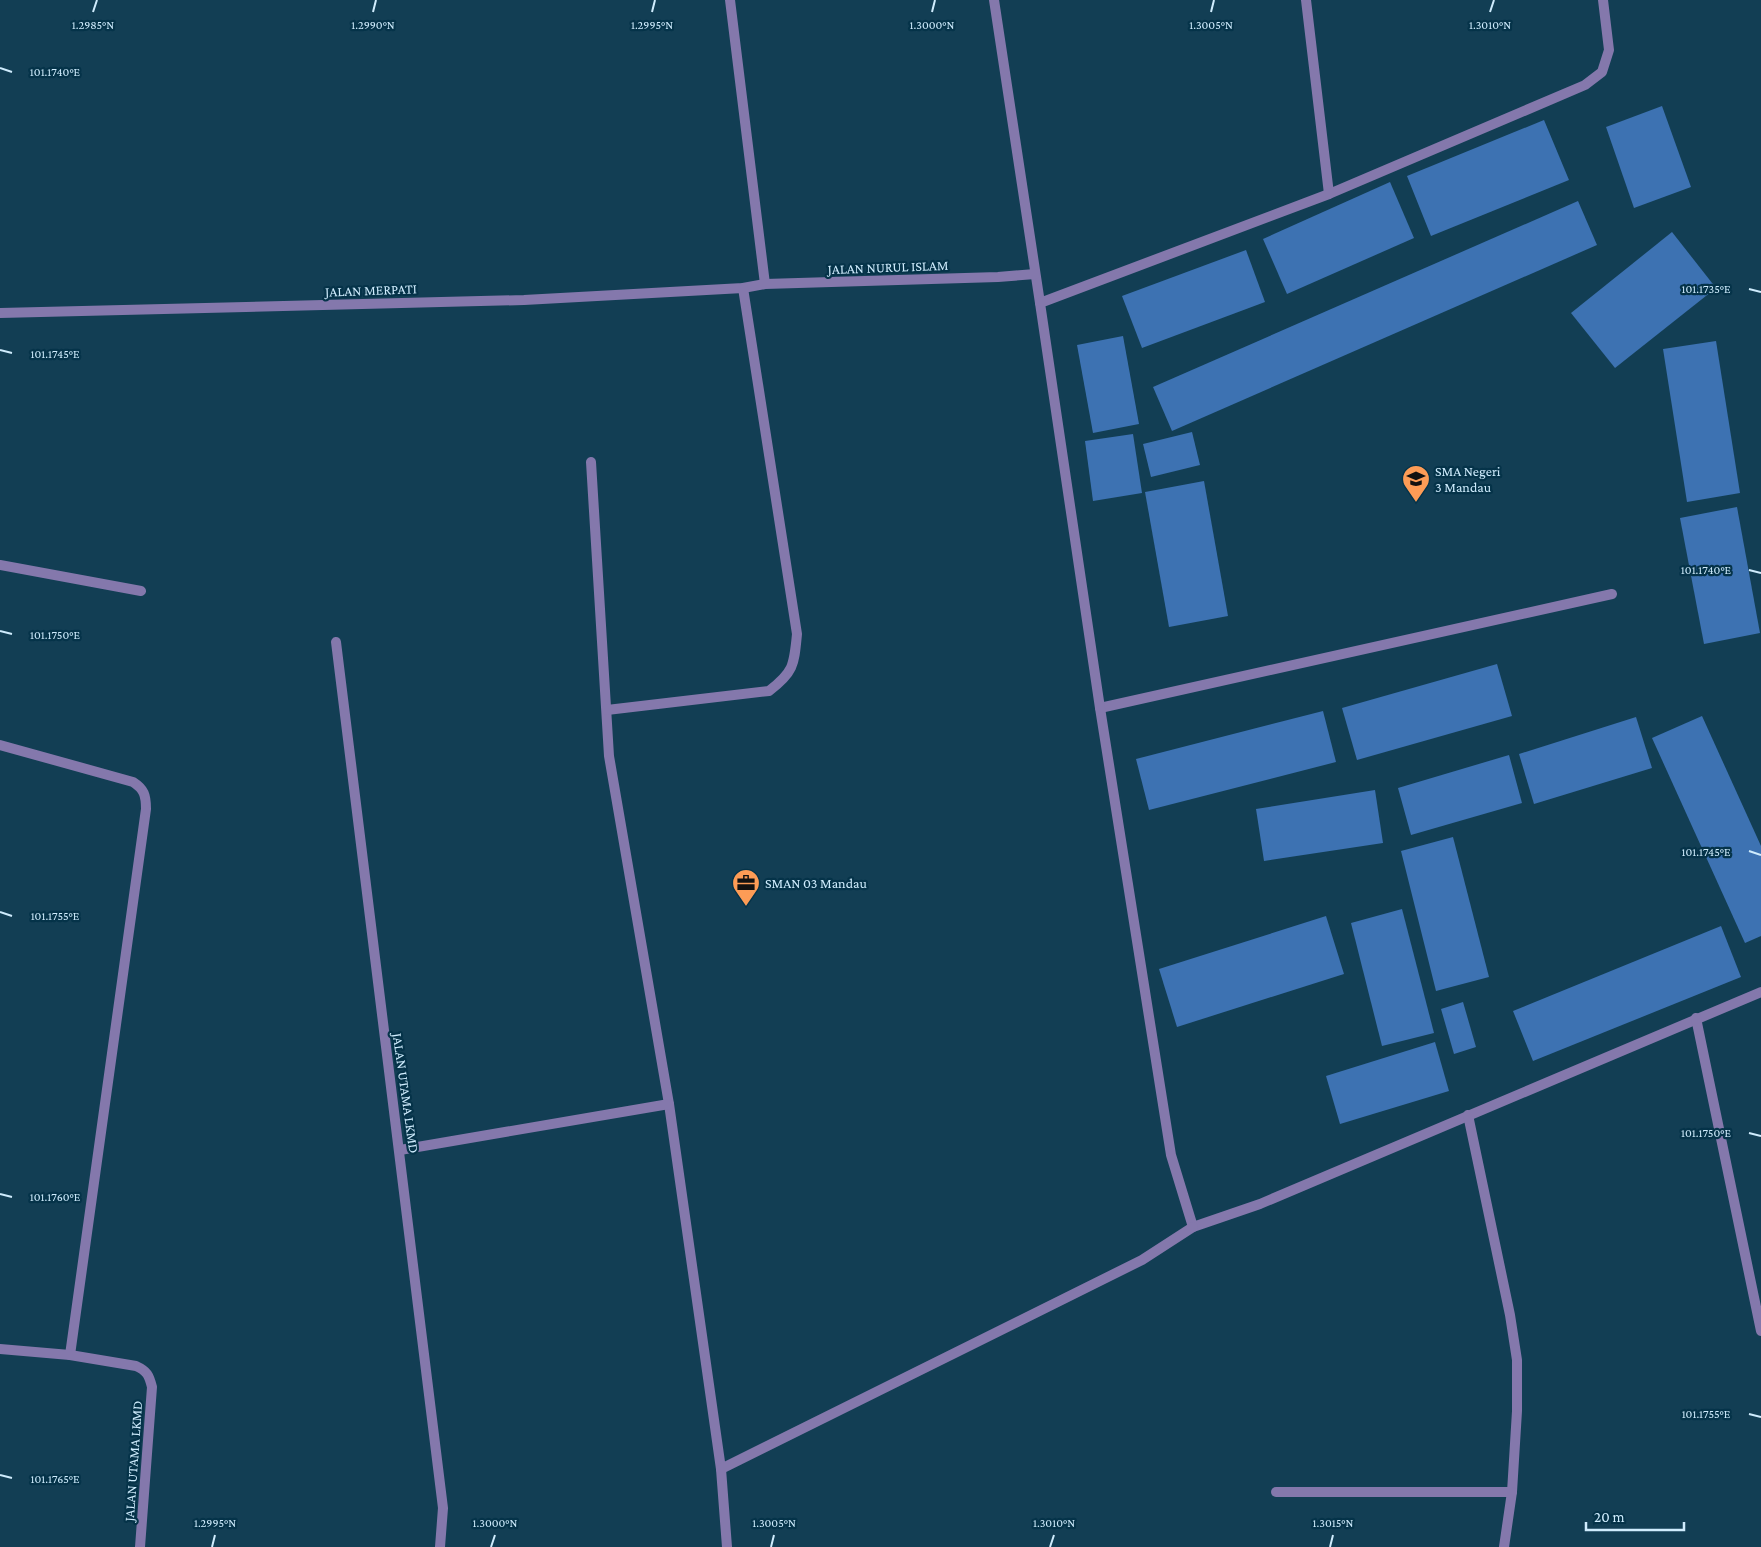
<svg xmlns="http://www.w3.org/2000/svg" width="1761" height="1547" font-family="'Crimson Pro',serif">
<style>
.building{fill:#3d72b2}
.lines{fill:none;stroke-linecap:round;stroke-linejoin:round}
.service{stroke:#8478ac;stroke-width:10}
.minor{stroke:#8478ac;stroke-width:10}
.ticks{fill:none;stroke:#cfecfd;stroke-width:2}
.labels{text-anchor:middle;stroke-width:4.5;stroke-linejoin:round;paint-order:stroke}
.street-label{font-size:14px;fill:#cfecfd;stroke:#053349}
.poi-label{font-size:14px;fill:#cfecfd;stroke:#053349;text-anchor:start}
.ticks-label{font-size:12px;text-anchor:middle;fill:#cfecfd;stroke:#053349;stroke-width:4.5;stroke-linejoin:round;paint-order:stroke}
</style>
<rect width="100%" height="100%" fill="#123e54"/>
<!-- building -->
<g class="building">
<polygon points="1662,106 1691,187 1634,208 1606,127"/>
<polygon points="1544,120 1569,180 1431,236 1407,176"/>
<polygon points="1390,182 1414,238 1287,294 1263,239"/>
<polygon points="1578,201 1597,245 1172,431 1153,387"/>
<polygon points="1672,232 1716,288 1615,368 1571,313"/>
<polygon points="1246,250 1265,302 1142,348 1122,296"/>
<polygon points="1123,336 1139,424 1093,433 1077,345"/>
<polygon points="1716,341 1740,493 1687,502 1663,349"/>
<polygon points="1192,432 1200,465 1151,477 1143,444"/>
<polygon points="1133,434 1142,493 1093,501 1085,441"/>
<polygon points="1204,481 1228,616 1169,627 1145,492"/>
<polygon points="1737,507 1760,633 1704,644 1680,518"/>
<polygon points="1497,664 1512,716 1357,760 1342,708"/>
<polygon points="1323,711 1336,762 1149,810 1136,759"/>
<polygon points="1702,716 1761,846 1761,936 1745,943 1652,738"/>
<polygon points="1636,717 1652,768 1534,804 1519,754"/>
<polygon points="1509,755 1522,803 1411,835 1398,788"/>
<polygon points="1375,790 1383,843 1264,861 1256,809"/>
<polygon points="1453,837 1489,977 1436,991 1401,851"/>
<polygon points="1402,909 1434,1033 1382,1046 1351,923"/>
<polygon points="1326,916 1344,974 1177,1027 1159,969"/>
<polygon points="1721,926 1741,977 1533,1061 1513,1011"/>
<polygon points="1463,1002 1476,1047 1454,1054 1441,1009"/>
<polygon points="1435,1042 1449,1091 1340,1124 1326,1076"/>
</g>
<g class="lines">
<!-- service -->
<polyline class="service" points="1100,708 1612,594"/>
<!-- minor -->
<g class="minor">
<polyline points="730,0 765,284"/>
<polyline points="994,0 1040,303"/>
<polyline points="1306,0 1329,194"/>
<polyline points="1603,0 1609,50 1602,72 1585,85 1329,194 1040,303 1100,708 1171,1155 1193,1227 1260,1204 1761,992"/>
<polyline points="0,313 524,300 743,288 765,284 998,277 1035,274"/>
<polyline points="591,462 609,756 669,1104 721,1469"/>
<polyline points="0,565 141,591"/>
<polyline points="336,642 443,1508 440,1547"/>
<path d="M607 710 769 691C794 672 794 665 797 634L743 288"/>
<path d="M0 745 133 782C144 789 146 795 146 809L70 1355"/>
<polyline points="1696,1018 1761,1331"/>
<polyline points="1468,1115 1510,1315 1517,1360 1517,1411 1512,1492 1504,1547"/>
<polyline points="400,1150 669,1104"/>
<path d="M0 1349 70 1355 136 1366C147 1371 149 1375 152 1387L140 1547"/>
<polyline points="1276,1492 1512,1492"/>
<polyline points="727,1547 721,1469 1142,1260 1193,1227"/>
</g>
</g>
<!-- ticks -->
<path class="ticks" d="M93 12 97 0M373 12 376 0M652 12 655 0M932 12 935 0M1211 12 1214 0M1490 12 1494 0M0 68 12 72M1749 289 1761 292M0 350 12 353M1749 570 1761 573M0 631 12 634M1749 851 1761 855M0 912 12 916M1749 1133 1761 1136M0 1194 12 1197M1749 1414 1761 1417M0 1475 12 1478M212 1547 215 1535M491 1547 495 1535M771 1547 774 1535M1050 1547 1054 1535M1330 1547 1333 1535"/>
<!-- icons -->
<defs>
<symbol id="school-pin" viewBox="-11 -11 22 30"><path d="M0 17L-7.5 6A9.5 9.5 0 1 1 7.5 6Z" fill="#fd9c56" stroke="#053349"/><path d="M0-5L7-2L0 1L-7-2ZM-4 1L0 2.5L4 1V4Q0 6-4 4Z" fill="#111"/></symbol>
<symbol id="office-pin" viewBox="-11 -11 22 30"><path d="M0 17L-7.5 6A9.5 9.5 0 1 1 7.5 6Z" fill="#fd9c56" stroke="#053349"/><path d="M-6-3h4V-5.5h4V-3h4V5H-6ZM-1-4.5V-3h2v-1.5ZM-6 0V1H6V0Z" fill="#111"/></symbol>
</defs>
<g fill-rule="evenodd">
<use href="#school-pin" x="1400" y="463" width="32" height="43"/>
<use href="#office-pin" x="730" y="867" width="32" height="43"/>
</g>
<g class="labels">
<!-- street labels -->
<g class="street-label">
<text transform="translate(888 267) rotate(-2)" y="5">JALAN NURUL ISLAM</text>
<text transform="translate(371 290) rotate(-2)" y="5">JALAN MERPATI</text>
<text transform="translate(406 1093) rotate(82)" y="5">JALAN UTAMA LKMD</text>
<text transform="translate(133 1461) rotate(-86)" y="5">JALAN UTAMA LKMD</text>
</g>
<!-- poi labels -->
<g class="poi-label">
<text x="1435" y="476">SMA Negeri<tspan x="1435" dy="16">3 Mandau</tspan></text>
<text x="765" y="888">SMAN 03 Mandau</text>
</g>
</g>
<g class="ticks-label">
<text x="93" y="29">1.2985°N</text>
<text x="373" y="29">1.2990°N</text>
<text x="652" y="29">1.2995°N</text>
<text x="932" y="29">1.3000°N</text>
<text x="1211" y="29">1.3005°N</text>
<text x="1490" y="29">1.3010°N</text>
<text x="55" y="76">101.1740°E</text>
<text x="1706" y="293">101.1735°E</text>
<text x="55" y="358">101.1745°E</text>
<text x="1706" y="574">101.1740°E</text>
<text x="55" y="639">101.1750°E</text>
<text x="1706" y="856">101.1745°E</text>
<text x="55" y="920">101.1755°E</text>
<text x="1706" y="1137">101.1750°E</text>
<text x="55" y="1201">101.1760°E</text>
<text x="1706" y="1418">101.1755°E</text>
<text x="55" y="1483">101.1765°E</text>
<text x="215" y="1527">1.2995°N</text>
<text x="495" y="1527">1.3000°N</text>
<text x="774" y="1527">1.3005°N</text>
<text x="1054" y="1527">1.3010°N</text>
<text x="1333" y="1527">1.3015°N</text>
</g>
<!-- scale -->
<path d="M1586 1522v8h98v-8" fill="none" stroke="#cfecfd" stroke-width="2.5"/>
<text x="1594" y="1522" font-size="15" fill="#cfecfd" stroke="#053349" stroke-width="4" paint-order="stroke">20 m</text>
</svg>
